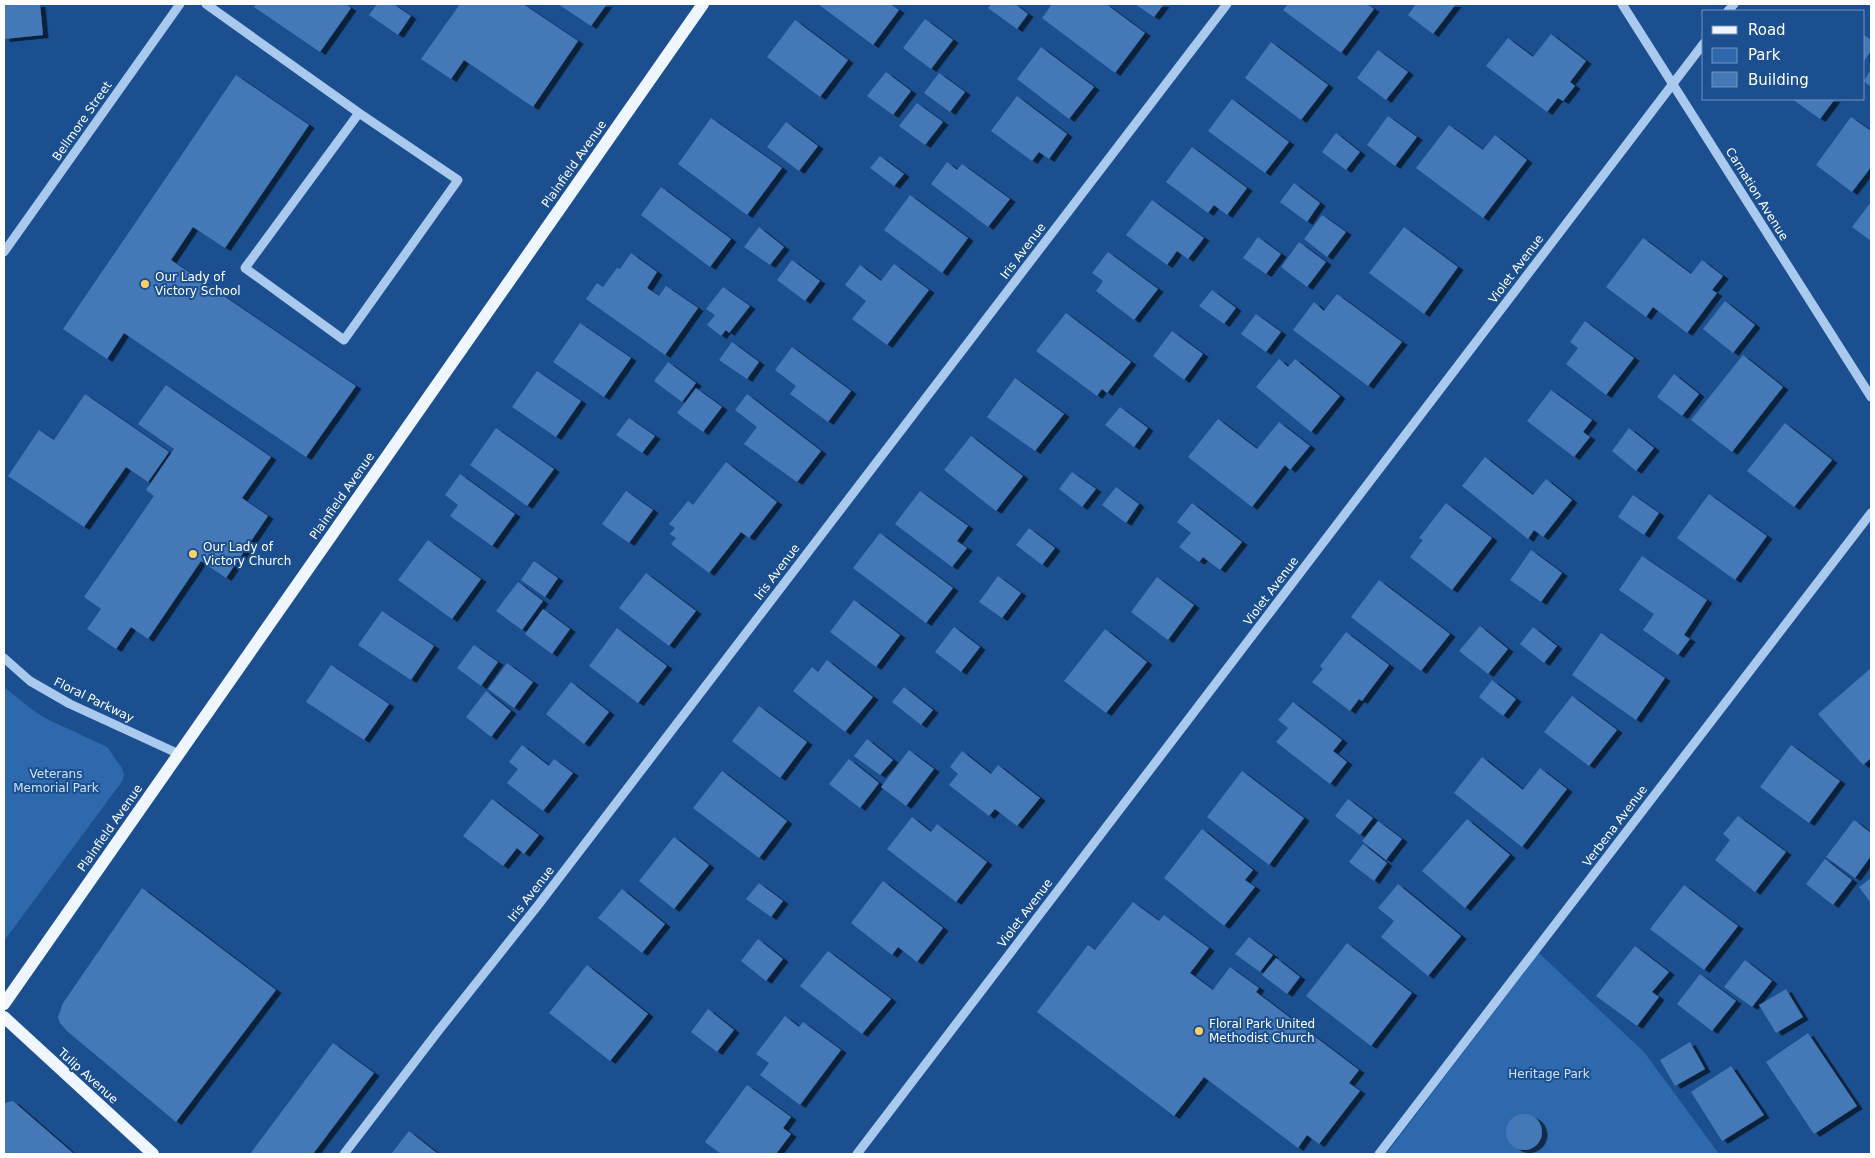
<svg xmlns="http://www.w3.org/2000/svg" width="1875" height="1158" font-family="'DejaVu Sans',sans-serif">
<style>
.green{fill:#2e69ad}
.building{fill:#4478b7;filter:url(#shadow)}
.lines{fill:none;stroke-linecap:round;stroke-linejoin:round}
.minor{stroke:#a9c9ee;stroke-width:9}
.major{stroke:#f0f6ff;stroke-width:12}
.poi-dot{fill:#ffd166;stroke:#1b4f8f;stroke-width:2}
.labels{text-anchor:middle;stroke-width:4;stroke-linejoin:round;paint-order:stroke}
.street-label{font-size:12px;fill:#fff;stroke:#1b4f8f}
.poi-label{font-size:12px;fill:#fff;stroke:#1b4f8f;text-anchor:start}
.park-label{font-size:12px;fill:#cfe3fa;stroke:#1b4f8f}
</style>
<defs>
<filter id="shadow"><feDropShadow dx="5.5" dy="3" stdDeviation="0" flood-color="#0009"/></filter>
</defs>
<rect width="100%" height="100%" fill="#1b4f8f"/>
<!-- green -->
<g class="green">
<polygon points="4,687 34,711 49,720 107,747 122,768 124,774 123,780 4,941"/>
<polygon points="1539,953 1644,1052 1719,1154 1386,1154"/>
</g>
<!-- building -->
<g class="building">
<polygon points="4,4 40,4 43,35 4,39"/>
<polygon points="256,4 345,4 351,8 320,52 254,7"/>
<polygon points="377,4 393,4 411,16 398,35 369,15"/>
<polygon points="460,4 523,4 578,41 533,107 464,60 451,79 421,59"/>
<polygon points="558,4 607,4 591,26"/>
<polygon points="818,4 890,4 899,10 873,45"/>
<polygon points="991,4 1015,4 1028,14 1017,29 988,8"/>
<polygon points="1052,4 1106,4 1145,33 1115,73 1042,18"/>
<polygon points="1135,4 1164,4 1154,17"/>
<polygon points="1288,4 1367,4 1374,9 1341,53 1283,10"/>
<polygon points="1416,4 1456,4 1433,34 1408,15"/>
<polygon points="925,19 953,40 931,69 903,48"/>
<polygon points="795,20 848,60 820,97 767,57"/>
<polygon points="1551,34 1586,61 1570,82 1575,86 1563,101 1558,98 1547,112 1486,66 1508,38 1533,57"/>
<polygon points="1864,35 1871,40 1871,51 1864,61"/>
<polygon points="1271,42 1328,85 1301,120 1245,78"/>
<polygon points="1041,47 1094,87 1069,119 1017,79"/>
<polygon points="1378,50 1408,72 1386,100 1357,78"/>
<polygon points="1871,69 1871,87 1864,81"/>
<polygon points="886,72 911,91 893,115 867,96"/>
<polygon points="939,73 965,92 950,112 924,93"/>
<polygon points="236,75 309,125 225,248 193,227 171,260 356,386 306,457 124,333 107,359 63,329"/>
<polygon points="1017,96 1067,134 1049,159 1039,152 1032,161 991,131"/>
<polygon points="1232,99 1289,142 1265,173 1208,131"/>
<polygon points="1792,99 1835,99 1820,119"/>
<polygon points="917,103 943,122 925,145 899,126"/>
<polygon points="1388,116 1417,137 1395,166 1367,145"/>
<polygon points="1851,117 1871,131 1871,167 1852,192 1816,165"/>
<polygon points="711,118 782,168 747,215 678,164"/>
<polygon points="786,122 818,146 799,171 767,147"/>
<polygon points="1449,125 1483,150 1495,135 1527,160 1483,218 1416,168"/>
<polygon points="1336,133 1360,152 1346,170 1322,152"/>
<polygon points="1192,147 1247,188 1227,215 1214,205 1208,213 1166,182"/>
<polygon points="880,156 904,174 894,186 870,168"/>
<polygon points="947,162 957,170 962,164 1010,199 988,227 931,184"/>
<polygon points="1294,183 1320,203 1307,222 1280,202"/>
<polygon points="661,187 731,239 710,267 641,215"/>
<polygon points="910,195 968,238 942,273 884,230"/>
<polygon points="1152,200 1204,238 1188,259 1177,251 1167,265 1126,235"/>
<polygon points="1871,202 1871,241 1852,227"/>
<polygon points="1322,215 1346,232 1327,257 1304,239"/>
<polygon points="759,227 784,247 770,265 744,247"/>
<polygon points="1404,227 1458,267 1424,314 1369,273"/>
<polygon points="1258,237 1281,254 1266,274 1243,258"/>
<polygon points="1643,238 1691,274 1702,260 1723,276 1712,290 1717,293 1687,333 1653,307 1646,317 1606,287"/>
<polygon points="1299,242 1326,262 1307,287 1281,267"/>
<polygon points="1108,252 1158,289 1134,320 1096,291 1103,281 1092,273"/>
<polygon points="631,253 657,272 647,288 659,296 666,286 698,308 665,355 586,299 597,283 603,287 617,268 620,269"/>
<polygon points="792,260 820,281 805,301 777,280"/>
<polygon points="894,264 929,290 887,345 852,319 866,301 845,285 860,265 881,281"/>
<polygon points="723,287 750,306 729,333 726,330 721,336 707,325 715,315 706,309"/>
<polygon points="1212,290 1236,308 1224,324 1199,306"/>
<polygon points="1337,294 1402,342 1368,386 1293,330 1314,302 1324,311"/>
<polygon points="1725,301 1755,325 1733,353 1703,329"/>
<polygon points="1066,313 1131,362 1107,393 1102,389 1097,396 1036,351"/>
<polygon points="1256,314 1281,332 1266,352 1241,334"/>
<polygon points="1585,321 1634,358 1606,395 1566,364 1578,348 1570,342"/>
<polygon points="580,323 631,358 604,397 553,362"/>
<polygon points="1172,331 1203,354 1184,380 1153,356"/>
<polygon points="732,342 759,362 747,379 719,360"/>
<polygon points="792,347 851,391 828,422 790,394 796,386 775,370"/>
<polygon points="1743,355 1783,387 1732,452 1691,420"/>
<polygon points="1279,359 1288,367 1295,359 1340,396 1311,432 1256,387"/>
<polygon points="668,362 696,383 682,402 654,381"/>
<polygon points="537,371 581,401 556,437 512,407"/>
<polygon points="1674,374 1699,394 1682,416 1657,397"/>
<polygon points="1015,378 1064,414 1035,451 987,417"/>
<polygon points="166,385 271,457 242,498 268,516 226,578 201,561 148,639 131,627 116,649 87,629 101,609 84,597 154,496 146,490 174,449 138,424"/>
<polygon points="696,388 722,407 703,432 677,413"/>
<polygon points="1551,390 1592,420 1583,432 1590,437 1574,457 1527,421"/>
<polygon points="85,394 169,452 148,482 126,467 84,527 8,476 39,430 54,440"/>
<polygon points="747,394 821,451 797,482 744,444 757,427 735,410"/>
<polygon points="1120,407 1148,428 1134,447 1105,425"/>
<polygon points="629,418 655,436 642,453 616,435"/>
<polygon points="1218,419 1257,449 1279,422 1310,446 1290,470 1285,465 1252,507 1188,457"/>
<polygon points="1785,423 1832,460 1794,507 1747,471"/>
<polygon points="496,428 554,469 527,506 470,465"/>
<polygon points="1629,428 1654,448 1636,471 1612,451"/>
<polygon points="971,436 1023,476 996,511 944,470"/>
<polygon points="1485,457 1533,495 1546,479 1572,500 1543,537 1534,530 1528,539 1462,486"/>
<polygon points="726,462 777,502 749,538 741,532 709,573 671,544 676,538 670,534 675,528 669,524 688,501 693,505"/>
<polygon points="1072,472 1096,489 1082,507 1059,489"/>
<polygon points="460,474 515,514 492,546 450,516 458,505 445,495"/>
<polygon points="1116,487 1139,504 1126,523 1102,505"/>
<polygon points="626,491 653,510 629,543 602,524"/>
<polygon points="920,491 968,526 957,541 967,548 952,567 895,524"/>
<polygon points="1709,494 1767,536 1735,580 1677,538"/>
<polygon points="1633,495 1659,513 1644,535 1618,517"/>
<polygon points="1192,503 1242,542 1220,570 1203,557 1199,562 1179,547 1191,533 1177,522"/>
<polygon points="1446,503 1492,538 1452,590 1410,557 1423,540 1419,538"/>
<polygon points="1029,528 1055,548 1042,565 1016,545"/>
<polygon points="880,533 953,588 926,623 853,568"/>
<polygon points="428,540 481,579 452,619 398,580"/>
<polygon points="1531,550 1562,573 1541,602 1510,580"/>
<polygon points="1642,556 1707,600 1684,635 1690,639 1678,655 1643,630 1654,614 1619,590"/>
<polygon points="534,561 558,578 545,597 521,580"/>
<polygon points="646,573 696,611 669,646 619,608"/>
<polygon points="998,576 1021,593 1002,618 979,602"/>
<polygon points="1157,577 1194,605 1168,640 1131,612"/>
<polygon points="1379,580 1450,634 1421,671 1351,617"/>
<polygon points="518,582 543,601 522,630 496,611"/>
<polygon points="854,600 900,635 876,667 830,632"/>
<polygon points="543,609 570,629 552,654 525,634"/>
<polygon points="382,611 434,646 411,680 358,645"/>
<polygon points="1480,626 1508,649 1488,674 1459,651"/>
<polygon points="954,627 980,647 961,672 935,652"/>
<polygon points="1533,627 1557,646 1544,663 1520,644"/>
<polygon points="617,628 667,666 638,703 589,666"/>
<polygon points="1105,629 1147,662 1106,713 1064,681"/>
<polygon points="1346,632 1389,665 1362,701 1359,699 1350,711 1312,682 1323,669 1320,666"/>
<polygon points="1601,633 1665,678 1636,720 1572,675"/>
<polygon points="474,645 498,662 481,686 457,668"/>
<polygon points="827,660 873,697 845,732 793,691 812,667 818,672"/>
<polygon points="507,663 533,682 514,708 488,689"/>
<polygon points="331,665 389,704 364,740 306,702"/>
<polygon points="1871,668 1871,758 1863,765 1818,714"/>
<polygon points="1492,680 1516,699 1503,716 1479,697"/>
<polygon points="571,682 609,712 584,744 546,714"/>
<polygon points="904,687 933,710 921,725 892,702"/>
<polygon points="486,691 511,711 491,737 466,717"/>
<polygon points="1572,696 1617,730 1589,766 1544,732"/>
<polygon points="1293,702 1342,740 1333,751 1347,762 1330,784 1276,742 1288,728 1278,720"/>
<polygon points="759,706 807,742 780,778 732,741"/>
<polygon points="867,739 893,760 880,775 854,756"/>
<polygon points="522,745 549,766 554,759 573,773 543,811 507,783 518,769 509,762"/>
<polygon points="1791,745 1840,781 1809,823 1760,787"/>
<polygon points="909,750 934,769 906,806 881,787"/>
<polygon points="962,751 991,774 998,765 1040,798 1017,826 995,809 989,816 949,785 958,774 950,767"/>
<polygon points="1482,757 1523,790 1540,768 1567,789 1522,847 1454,793"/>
<polygon points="849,759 879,783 860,808 829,784"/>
<polygon points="722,771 787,821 759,858 693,808"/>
<polygon points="1242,771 1304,818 1269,865 1207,817"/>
<polygon points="492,799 539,835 524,854 517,848 503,866 463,836"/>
<polygon points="1348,799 1373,818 1360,835 1335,816"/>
<polygon points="1738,816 1786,852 1755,892 1715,860 1730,840 1723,834"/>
<polygon points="912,817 931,832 937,824 987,862 956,902 887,849"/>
<polygon points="1467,819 1510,855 1465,908 1422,871"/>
<polygon points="1854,820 1871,833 1871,856 1855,878 1826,857"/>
<polygon points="1378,821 1402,839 1386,860 1362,841"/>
<polygon points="1202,829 1253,870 1245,880 1255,887 1224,926 1164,878"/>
<polygon points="674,837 709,865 674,909 639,881"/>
<polygon points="1363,844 1387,863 1374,881 1349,862"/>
<polygon points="1825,859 1852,880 1833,905 1806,884"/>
<polygon points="1871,878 1871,903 1859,887"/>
<polygon points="883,881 943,928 917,962 898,947 892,955 851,923"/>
<polygon points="759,883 783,901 771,917 746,899"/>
<polygon points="1398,884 1461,936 1428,976 1381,937 1394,921 1378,908"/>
<polygon points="1684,885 1738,926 1704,970 1650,929"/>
<polygon points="142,888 276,990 176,1122 67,1031 60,1023 58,1017 63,1003"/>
<polygon points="622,889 665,924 642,953 598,918"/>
<polygon points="1133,902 1159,921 1164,915 1209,948 1190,973 1213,990 1230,967 1259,988 1256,992 1359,1070 1349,1083 1360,1091 1319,1144 1307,1135 1298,1148 1204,1077 1174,1116 1037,1012 1088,945 1095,950"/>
<polygon points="1249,937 1273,955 1260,972 1235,954"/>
<polygon points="758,939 783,959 766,981 741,961"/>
<polygon points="1347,943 1412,993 1371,1046 1306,996"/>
<polygon points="1635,946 1669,972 1652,992 1659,997 1637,1026 1596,996"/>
<polygon points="828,951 891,999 862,1034 800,986"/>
<polygon points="1276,958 1300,977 1287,994 1262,975"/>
<polygon points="1745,960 1772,981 1752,1007 1724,987"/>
<polygon points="587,965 648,1014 610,1061 549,1013"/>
<polygon points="1700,974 1736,1001 1712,1031 1677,1004"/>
<polygon points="1786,989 1803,1017 1776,1033 1759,1005"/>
<polygon points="708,1009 734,1030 717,1052 691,1032"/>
<polygon points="785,1016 799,1027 803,1022 841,1050 800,1105 760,1075 769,1063 756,1054"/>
<polygon points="1808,1033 1857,1106 1814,1134 1766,1062"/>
<polygon points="1690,1042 1705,1069 1675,1086 1660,1060"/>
<polygon points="333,1043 374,1073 313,1154 250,1154"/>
<polygon points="1731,1066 1764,1115 1722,1141 1691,1092"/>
<polygon points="747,1085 791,1117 783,1128 791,1134 776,1154 721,1154 705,1142"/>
<polygon points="13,1101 74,1154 4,1154 4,1103"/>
<circle cx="1524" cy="1132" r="18"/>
<polygon points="409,1131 438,1154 391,1154"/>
</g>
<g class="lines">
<!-- minor -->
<g class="minor">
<polyline points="206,4 359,113 458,180 344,340 245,268 359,113"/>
<polyline points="1622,4 1871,397"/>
<polyline points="1728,11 1734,4"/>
<polyline points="4,252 180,4"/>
<polyline points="4,658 30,681 70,704 179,754"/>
<polyline points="344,1154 439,1030 539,904 1227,4"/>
<polyline points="857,1154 1704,43"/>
<polyline points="1379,1154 1871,513"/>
</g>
<!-- major -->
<g class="major">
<polyline points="4,1004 703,4"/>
<polyline points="4,1017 153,1154"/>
</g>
</g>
<!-- markers -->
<g class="poi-dot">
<circle cx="145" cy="284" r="5"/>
<circle cx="193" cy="554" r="5"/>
<circle cx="1199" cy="1031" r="5"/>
</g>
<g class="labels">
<!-- street labels -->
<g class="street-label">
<text transform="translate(82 121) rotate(-55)" y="4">Bellmore Street</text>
<text transform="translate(574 164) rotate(-55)" y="4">Plainfield Avenue</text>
<text transform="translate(1757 194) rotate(58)" y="4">Carnation Avenue</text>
<text transform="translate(1023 251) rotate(-53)" y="4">Iris Avenue</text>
<text transform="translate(1516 269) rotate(-53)" y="4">Violet Avenue</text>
<text transform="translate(342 496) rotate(-55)" y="4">Plainfield Avenue</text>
<text transform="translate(777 572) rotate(-53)" y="4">Iris Avenue</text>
<text transform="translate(1271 591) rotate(-53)" y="4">Violet Avenue</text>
<text transform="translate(94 700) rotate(26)" y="4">Floral Parkway</text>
<text transform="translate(1615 826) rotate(-53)" y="4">Verbena Avenue</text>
<text transform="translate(110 828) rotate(-55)" y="4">Plainfield Avenue</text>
<text transform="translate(531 894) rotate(-52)" y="4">Iris Avenue</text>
<text transform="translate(1025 913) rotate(-53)" y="4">Violet Avenue</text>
<text transform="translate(88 1076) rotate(42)" y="4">Tulip Avenue</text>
</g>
<!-- poi labels -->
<g class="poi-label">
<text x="155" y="281">Our Lady of<tspan x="155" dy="14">Victory School</tspan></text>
<text x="203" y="551">Our Lady of<tspan x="203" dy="14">Victory Church</tspan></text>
<text x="1209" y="1028">Floral Park United<tspan x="1209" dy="14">Methodist Church</tspan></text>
</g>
<!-- park labels -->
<g class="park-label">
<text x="56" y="778">Veterans<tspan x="56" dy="14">Memorial Park</tspan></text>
<text x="1549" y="1078">Heritage Park</text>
</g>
</g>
<!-- border -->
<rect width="1875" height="1158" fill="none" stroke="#ffffff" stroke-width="10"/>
<!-- legend -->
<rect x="1702" y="10" width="162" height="90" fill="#1b4f8f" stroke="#7695bc"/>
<rect x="1712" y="26" width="25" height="8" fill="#f0f6ff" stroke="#7695bc"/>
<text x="1748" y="35" font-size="15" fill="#ffffff">Road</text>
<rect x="1712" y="48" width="25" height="15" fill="#2e69ad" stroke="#7695bc"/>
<text x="1748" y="60" font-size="15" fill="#ffffff">Park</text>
<rect x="1712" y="72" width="25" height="15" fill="#4478b7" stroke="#7695bc"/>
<text x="1748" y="85" font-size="15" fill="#ffffff">Building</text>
</svg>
